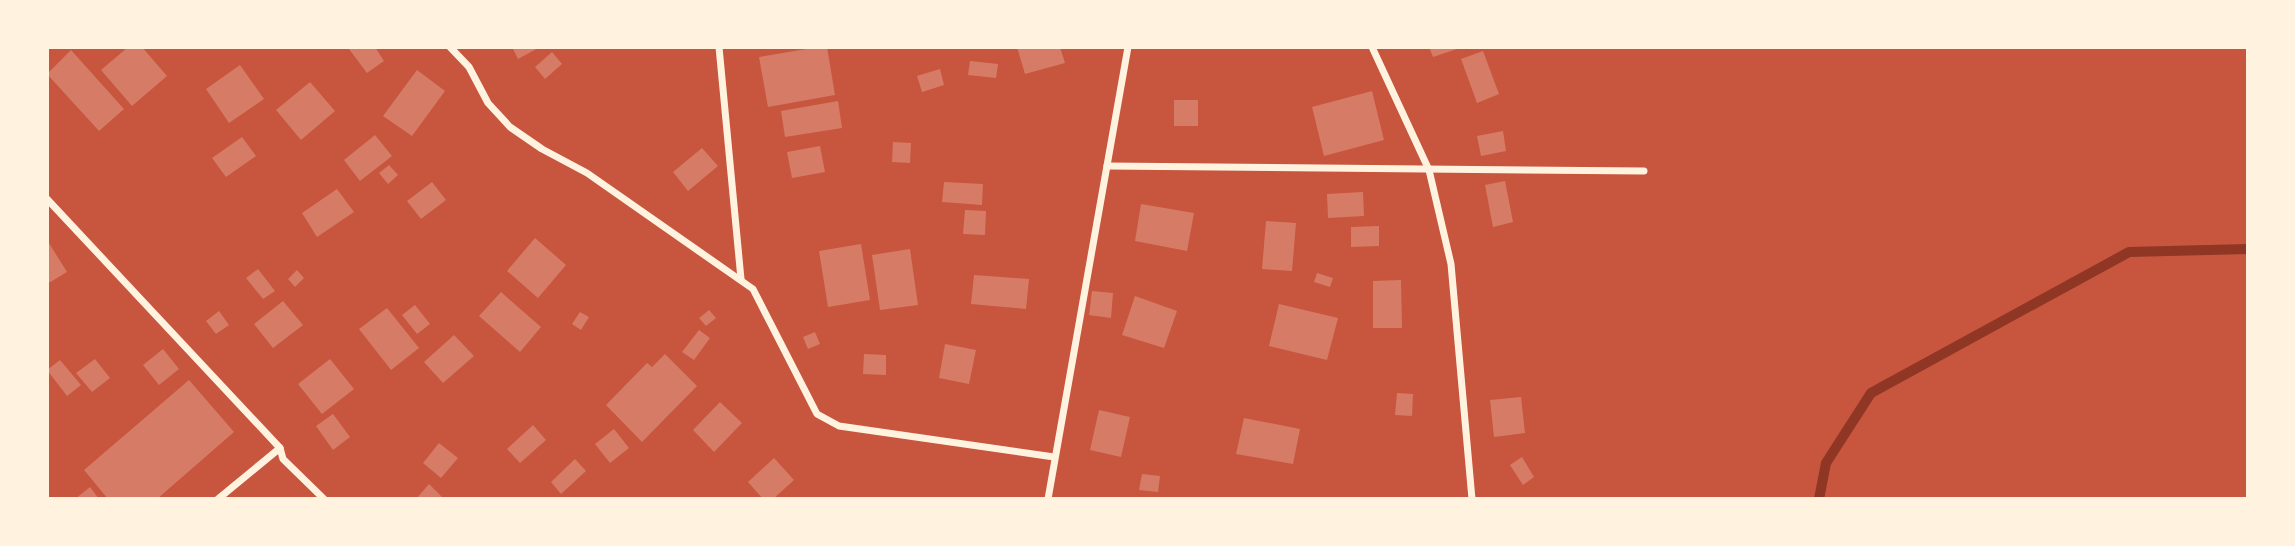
<svg xmlns="http://www.w3.org/2000/svg" width="2295" height="546" font-family="'Source Sans 3',sans-serif">
<style>
.lines{fill:none;stroke-linecap:round;stroke-linejoin:round}
.stream{stroke:#8f3625;stroke-width:10}
.building{fill:#d67c66}
.minor{stroke:#fff3e0;stroke-width:7}
</style>
<rect width="100%" height="100%" fill="#c8553d"/>
<g class="lines">
<!-- stream -->
<polyline class="stream" points="1819,499 1826,463 1871,393 2129,252 2248,249"/>
</g>
<!-- building -->
<g class="building">
<polygon points="128,47 142,47 167,76 132,106 101,70"/>
<polygon points="351,47 375,47 384,61 367,73 349,49"/>
<polygon points="512,47 540,47 518,59"/>
<polygon points="818,47 827,47 835,95 768,107 759,57"/>
<polygon points="1017,47 1060,47 1065,63 1025,74"/>
<polygon points="1429,47 1460,47 1460,48 1433,57"/>
<polygon points="71,50 124,109 99,131 47,74"/>
<polygon points="1483,51 1499,94 1477,103 1461,59"/>
<polygon points="552,52 562,64 545,79 535,67"/>
<polygon points="970,61 998,64 996,78 968,75"/>
<polygon points="240,65 264,99 229,123 206,89"/>
<polygon points="940,69 944,85 922,92 917,76"/>
<polygon points="417,70 445,91 412,136 383,116"/>
<polygon points="310,82 335,111 301,140 276,110"/>
<polygon points="1372,91 1384,140 1324,156 1312,107"/>
<rect x="1174" y="100" width="24" height="26"/>
<polygon points="838,101 842,128 785,137 781,111"/>
<polygon points="1503,131 1506,151 1481,156 1477,136"/>
<polygon points="375,135 392,156 360,181 344,160"/>
<polygon points="242,137 256,156 226,177 212,158"/>
<polygon points="893,142 911,143 910,163 892,162"/>
<polygon points="820,146 825,172 792,178 787,152"/>
<polygon points="702,148 718,166 688,191 673,172"/>
<polygon points="389,165 398,175 388,184 379,173"/>
<polygon points="1505,181 1513,222 1493,227 1485,185"/>
<polygon points="432,182 446,200 421,219 407,201"/>
<polygon points="944,182 983,184 982,205 942,202"/>
<polygon points="337,189 354,212 317,237 302,213"/>
<polygon points="1363,192 1364,216 1328,218 1327,194"/>
<polygon points="1141,204 1194,213 1187,251 1135,241"/>
<polygon points="965,210 986,211 985,235 963,234"/>
<polygon points="1266,221 1296,223 1292,271 1262,269"/>
<polygon points="1379,226 1379,246 1351,247 1351,227"/>
<polygon points="535,238 566,265 538,298 507,271"/>
<polygon points="47,240 67,272 47,284"/>
<polygon points="861,244 870,300 828,307 819,251"/>
<polygon points="910,249 918,305 880,310 872,255"/>
<polygon points="258,269 275,291 263,299 246,278"/>
<polygon points="297,270 304,278 295,287 288,279"/>
<polygon points="1317,273 1333,278 1330,287 1314,282"/>
<polygon points="974,275 1029,279 1026,309 971,304"/>
<polygon points="1401,280 1402,328 1373,328 1373,281"/>
<polygon points="1092,291 1113,293 1111,318 1089,315"/>
<polygon points="501,292 541,327 520,352 479,316"/>
<polygon points="1135,296 1177,311 1164,348 1122,335"/>
<polygon points="283,301 303,325 273,348 254,324"/>
<polygon points="1279,304 1338,318 1327,360 1269,346"/>
<polygon points="415,305 430,324 417,334 402,315"/>
<polygon points="387,308 419,348 391,370 359,329"/>
<polygon points="709,310 716,318 706,326 699,318"/>
<polygon points="219,311 229,325 216,334 206,321"/>
<polygon points="580,312 589,317 581,330 572,324"/>
<polygon points="699,330 710,338 694,360 682,352"/>
<polygon points="815,332 820,344 808,349 803,337"/>
<polygon points="454,335 474,356 443,383 424,362"/>
<polygon points="945,344 976,350 969,384 939,378"/>
<polygon points="163,349 179,369 159,385 143,365"/>
<polygon points="665,354 697,386 642,442 606,405 647,363 652,367"/>
<polygon points="864,354 886,355 886,375 863,374"/>
<polygon points="95,359 110,378 92,392 76,373"/>
<polygon points="330,359 354,389 322,414 298,384"/>
<polygon points="60,360 81,385 67,396 47,370"/>
<polygon points="189,380 234,432 157,499 108,499 84,470"/>
<polygon points="1397,393 1413,394 1412,416 1395,415"/>
<polygon points="1521,397 1525,433 1494,437 1490,400"/>
<polygon points="720,402 742,423 714,452 693,430"/>
<polygon points="1099,410 1130,417 1121,457 1090,450"/>
<polygon points="333,414 350,437 333,450 316,426"/>
<polygon points="1244,418 1300,429 1293,464 1236,454"/>
<polygon points="533,425 546,440 520,463 507,449"/>
<polygon points="614,429 629,448 610,463 595,444"/>
<polygon points="439,443 458,458 441,478 423,463"/>
<polygon points="1522,457 1534,477 1523,485 1510,465"/>
<polygon points="774,458 794,480 773,499 763,499 748,482"/>
<polygon points="575,459 586,471 561,494 551,482"/>
<polygon points="1142,474 1160,476 1158,492 1139,490"/>
<polygon points="429,484 444,499 416,499"/>
<polygon points="90,487 99,499 75,499"/>
</g>
<g class="lines">
<!-- minor -->
<g class="minor">
<polyline points="450,47 469,67 488,103 510,127 542,149 587,173 753,289 817,414 839,426 1054,457"/>
<polyline points="719,47 741,279"/>
<polyline points="1372,47 1429,170 1451,264 1472,499"/>
<polyline points="1107,166 1644,171"/>
<polyline points="47,199 280,448 283,459 324,499"/>
<polyline points="218,499 280,448"/>
<polyline points="1048,499 1128,47"/>
</g>
</g>
<!-- border -->
<rect width="2295" height="546" fill="none" stroke="#fff3e0" stroke-width="98"/>
</svg>
